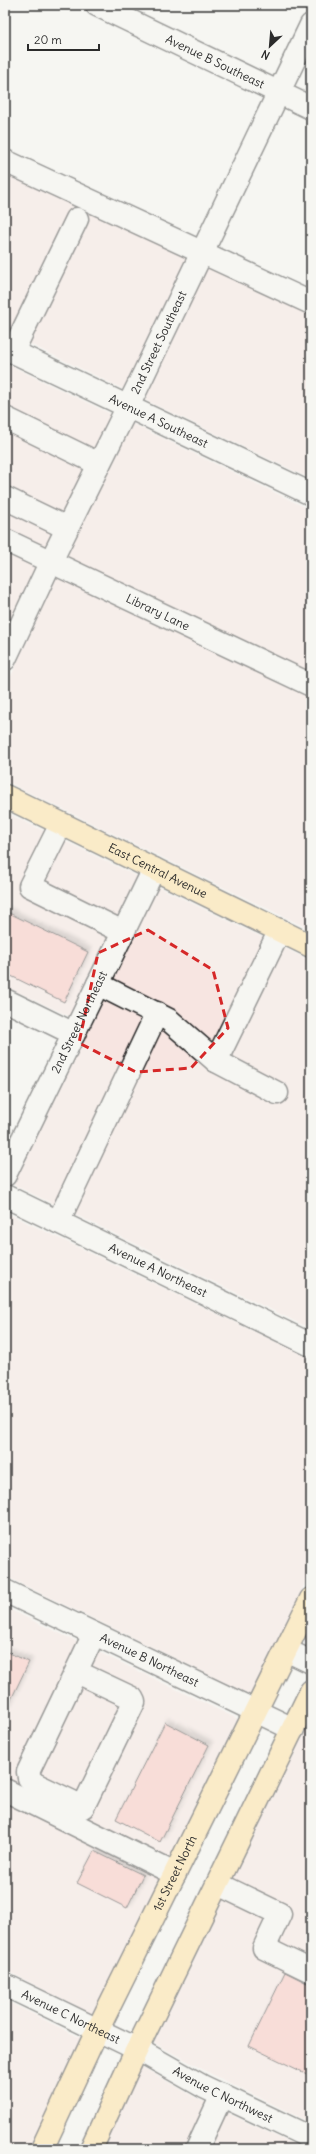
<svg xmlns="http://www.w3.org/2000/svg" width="316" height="2154" font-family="Delius,sans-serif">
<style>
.built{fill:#f7e5e1}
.building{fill:#fabeb8;stroke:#2b2b2b;filter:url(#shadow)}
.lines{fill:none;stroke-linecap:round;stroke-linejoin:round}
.minor-casing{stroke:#2b2b2b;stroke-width:25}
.major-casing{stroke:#2b2b2b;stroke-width:25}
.minor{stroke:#f6f6f2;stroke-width:22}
.major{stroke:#ffdd96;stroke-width:22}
.marked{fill:none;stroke:#d62828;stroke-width:3;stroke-dasharray:8 5;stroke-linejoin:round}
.labels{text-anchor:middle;stroke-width:3.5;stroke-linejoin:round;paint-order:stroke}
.street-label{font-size:12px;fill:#2b2b2b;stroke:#f6f6f2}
</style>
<defs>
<filter id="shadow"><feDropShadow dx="3.5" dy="-3.5" stdDeviation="2" flood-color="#0004"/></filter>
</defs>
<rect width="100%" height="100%" fill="#f6f6f2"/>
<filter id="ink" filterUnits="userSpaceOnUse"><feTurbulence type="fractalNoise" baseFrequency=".025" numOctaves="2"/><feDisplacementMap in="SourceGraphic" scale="8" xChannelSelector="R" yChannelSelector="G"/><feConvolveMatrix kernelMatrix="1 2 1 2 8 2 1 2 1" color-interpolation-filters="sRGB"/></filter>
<g filter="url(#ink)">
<!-- built -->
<g class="built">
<polygon points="5,161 189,251 123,389 5,332"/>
<polygon points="211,261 311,310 311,479 145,400"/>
<polygon points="5,363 111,414 5,631"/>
<polygon points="133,424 311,510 311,930 5,781 5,689 62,566"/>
<polygon points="5,812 137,876 69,1016 5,986"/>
<polygon points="159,887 311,961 311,1329 14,1185"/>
<polygon points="5,1212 311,1359 311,1571 251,1695 5,1576"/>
<polygon points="5,1607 238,1719 93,2014 5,1970"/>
<polygon points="311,1719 311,2123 211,2074 154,2043"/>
<polygon points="5,2000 81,2038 30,2149 5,2149"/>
<polygon points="142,2067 198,2099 303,2149 104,2149"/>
</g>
<!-- building -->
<g class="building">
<polygon points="5,911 88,952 64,1002 5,973"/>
<polygon points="5,1651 29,1662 5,1712"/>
<polygon points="165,1722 209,1745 160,1842 116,1819"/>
<polygon points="94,1851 143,1875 127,1908 77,1883"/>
<polygon points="285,1972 311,1985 311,2076 249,2046"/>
</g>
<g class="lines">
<defs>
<g id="minor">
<path id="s1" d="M97 5 311 108"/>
<polyline points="5,161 311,303"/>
<path id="s2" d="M5 348 311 494"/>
<polyline points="13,351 77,219"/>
<polyline points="5,418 99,464"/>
<polyline points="5,498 67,528"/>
<path id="s3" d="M5 540 311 685"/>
<path id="s4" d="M5 659 51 561 137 388 311 25"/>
<polyline points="61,824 30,886 123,932"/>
<polyline points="98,984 169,1020 216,1061 280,930"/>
<polyline points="5,1000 74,1034"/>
<polyline points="216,1061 277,1093"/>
<path id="s5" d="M5 1175 154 869"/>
<path id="s6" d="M5 1196 311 1345"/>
<polyline points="58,1222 157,1013"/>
<path id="s7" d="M5 1591 293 1729"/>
<polyline points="286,1650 311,1662"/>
<polyline points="77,1672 132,1698 134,1702 83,1807 35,1784 29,1778 28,1772 94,1634"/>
<polyline points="5,1790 175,1874"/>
<polyline points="218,1884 280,1914 264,1948 311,1971"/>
<path id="s8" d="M5 1985 137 2049 204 2087 311 2138"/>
<polyline points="197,2149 222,2095"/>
</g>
<g id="major">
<path id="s9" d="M5 796 311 946"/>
<path id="s10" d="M42 2149 97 2031 311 1599"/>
<polyline points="91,2149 137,2049 311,1691"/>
</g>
</defs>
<!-- minor casing -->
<use href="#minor" class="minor-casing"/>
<!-- major casing -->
<use href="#major" class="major-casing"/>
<!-- minor -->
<use href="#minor" class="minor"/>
<!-- major -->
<use href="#major" class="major"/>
</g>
</g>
<!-- marked area -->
<path d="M0 0H316V2154H0ZM148 930 213 970 228 1028 191 1068 136 1072 79 1043 98 953Z" fill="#f6f6f2" fill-opacity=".55" fill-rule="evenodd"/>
<path class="marked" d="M148 930 213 970 228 1028 191 1068 136 1072 79 1043 98 953Z"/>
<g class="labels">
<!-- street labels -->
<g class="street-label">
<text dy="4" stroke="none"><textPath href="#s1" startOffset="131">Avenue B Southeast</textPath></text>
<text dy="4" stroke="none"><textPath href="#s4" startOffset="352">2nd Street Southeast</textPath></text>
<text dy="4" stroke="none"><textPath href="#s2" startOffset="170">Avenue A Southeast</textPath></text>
<text dy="4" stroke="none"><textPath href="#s3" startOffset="169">Library Lane</textPath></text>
<text dy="4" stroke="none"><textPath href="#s9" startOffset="170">East Central Avenue</textPath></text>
<text dy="4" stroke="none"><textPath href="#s5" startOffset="170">2nd Street Northeast</textPath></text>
<text dy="4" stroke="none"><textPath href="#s6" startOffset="170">Avenue A Northeast</textPath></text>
<text dy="4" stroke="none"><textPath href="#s7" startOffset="160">Avenue B Northeast</textPath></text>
<text dy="4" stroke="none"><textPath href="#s10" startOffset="306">1st Street North</textPath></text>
<text dy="4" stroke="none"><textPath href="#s8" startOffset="73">Avenue C Northeast</textPath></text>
<text dy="4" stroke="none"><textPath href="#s8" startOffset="244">Avenue C Northwest</textPath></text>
</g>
</g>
<!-- margin -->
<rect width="316" height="2154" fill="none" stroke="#f6f6f2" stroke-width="20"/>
<rect x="10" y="10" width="296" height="2134" fill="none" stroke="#2b2b2b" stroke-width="1.5" filter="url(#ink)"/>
<!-- north arrow -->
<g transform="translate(270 46) rotate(206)" stroke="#f6f6f2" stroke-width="3" paint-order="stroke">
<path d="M0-3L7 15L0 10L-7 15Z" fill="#2b2b2b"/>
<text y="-6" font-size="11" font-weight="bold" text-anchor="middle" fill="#2b2b2b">N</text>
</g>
<!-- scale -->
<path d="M28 44v6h71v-6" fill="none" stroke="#2b2b2b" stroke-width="2"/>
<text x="34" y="44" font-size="12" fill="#2b2b2b" stroke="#f6f6f2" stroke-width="3" paint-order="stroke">20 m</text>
</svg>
